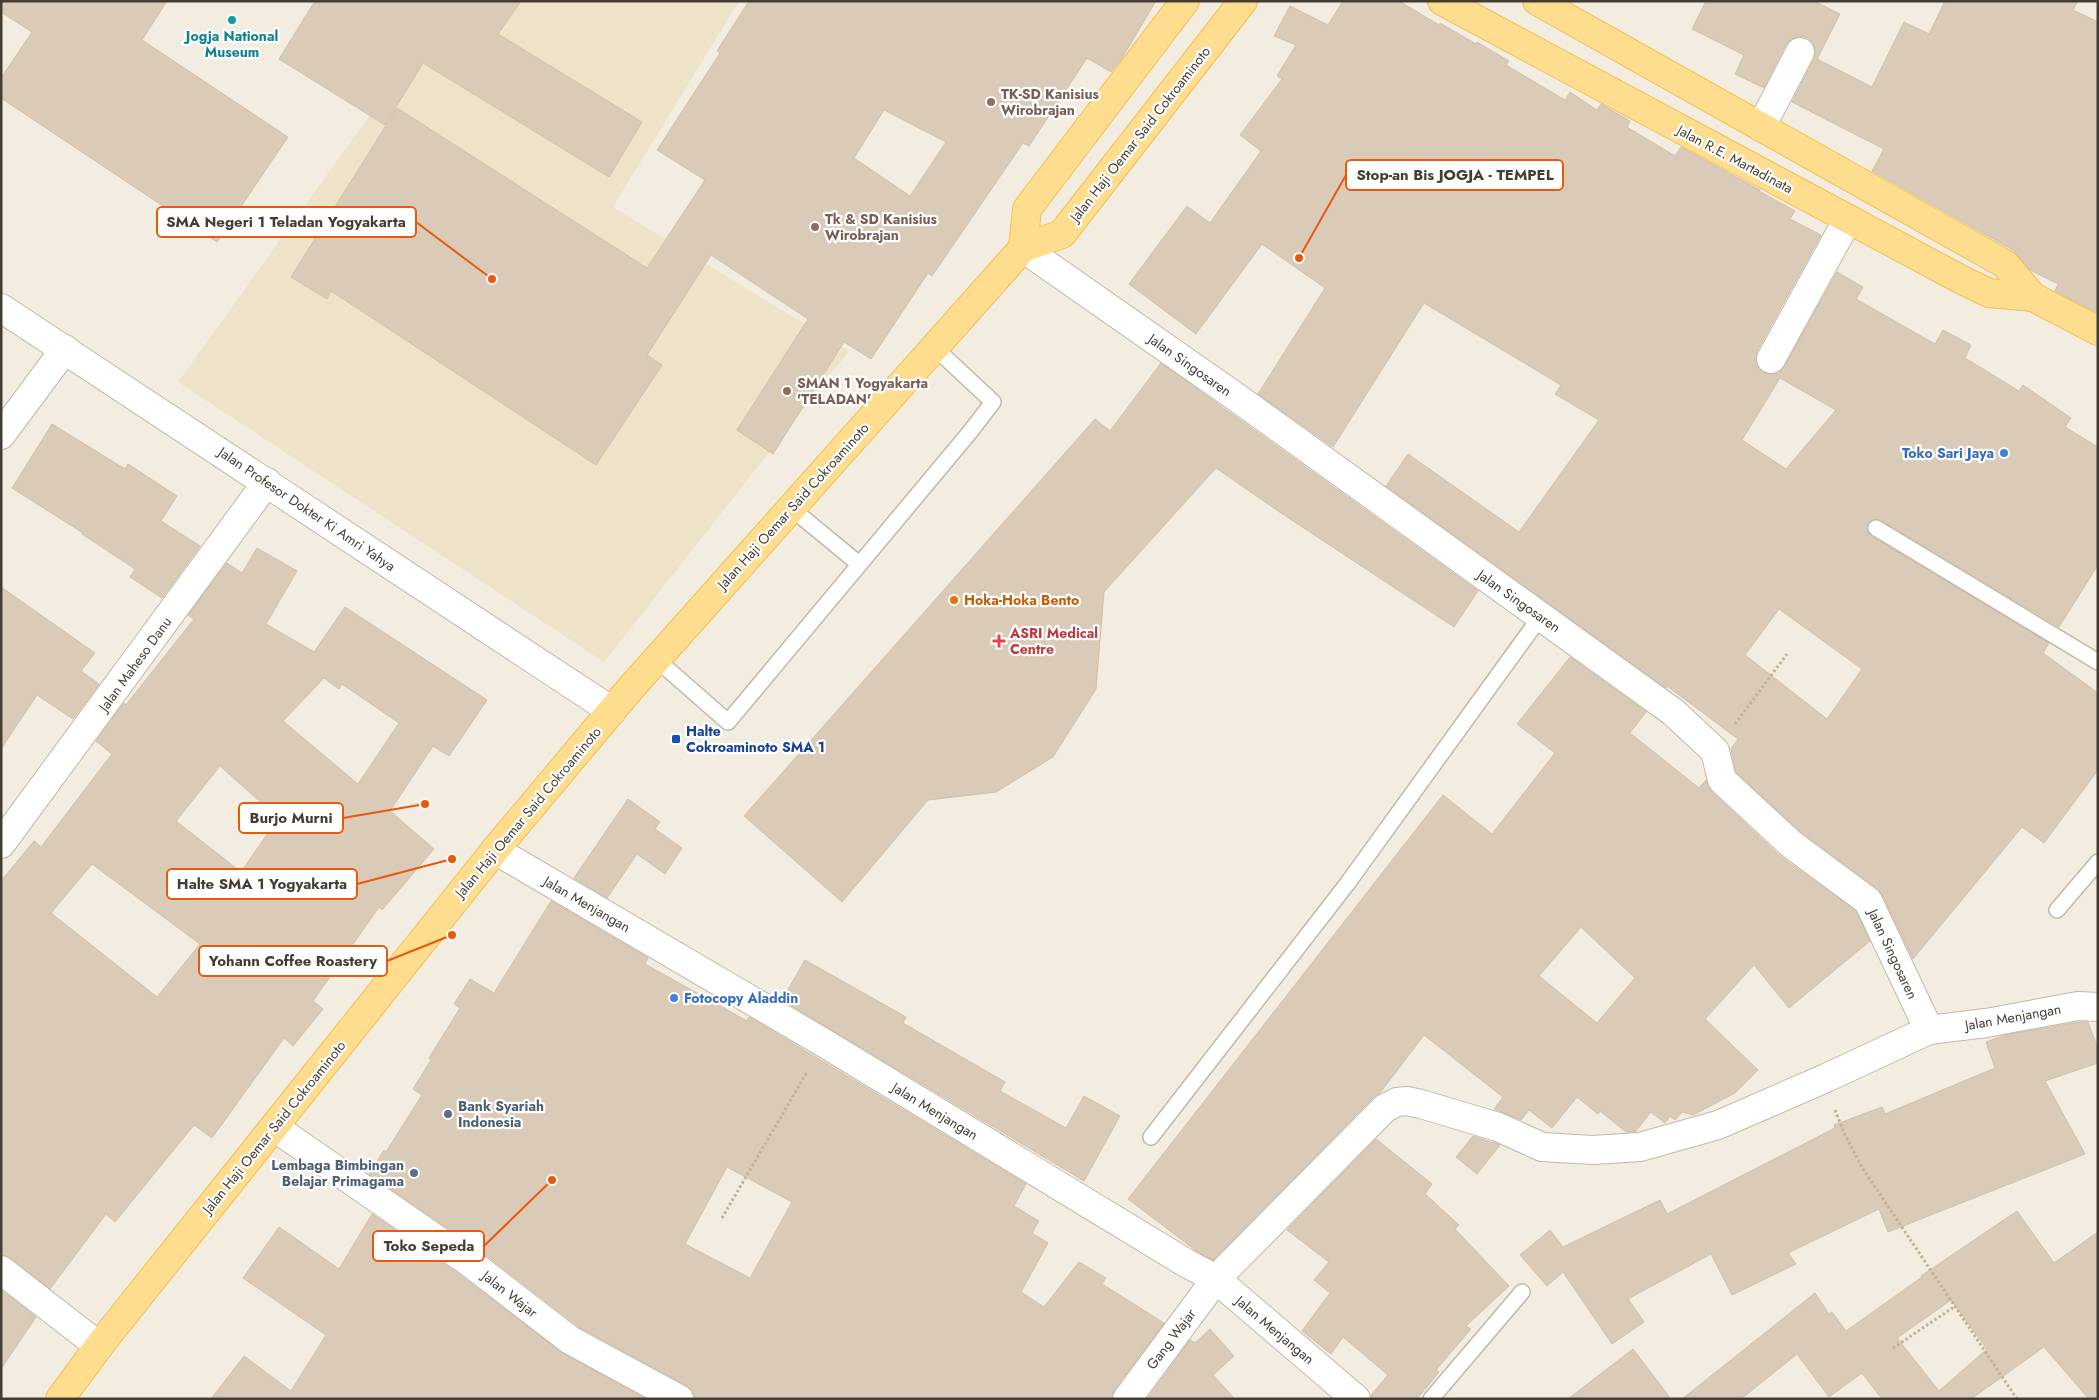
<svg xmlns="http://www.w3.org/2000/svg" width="2099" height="1400" font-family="Jost,sans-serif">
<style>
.education{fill:#eee3c9}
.building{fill:#d9cbb8;stroke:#d1c0a8;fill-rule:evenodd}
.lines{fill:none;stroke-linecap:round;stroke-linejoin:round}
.lane-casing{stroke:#c2b8a6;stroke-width:18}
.street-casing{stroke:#c2b8a6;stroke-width:30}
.primary-casing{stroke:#f1bf51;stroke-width:30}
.path{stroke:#c3b192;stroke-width:3;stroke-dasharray:2.5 2.5;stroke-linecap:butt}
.lane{stroke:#fff;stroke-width:15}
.street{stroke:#fff;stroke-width:28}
.primary{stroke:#ffdd8e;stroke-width:28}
.culture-dot{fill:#0f9aa8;stroke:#fff;stroke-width:2}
.education-dot{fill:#8d6e63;stroke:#fff;stroke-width:2}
.shop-dot{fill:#3f7fe0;stroke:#fff;stroke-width:2}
.food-dot{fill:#e8710a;stroke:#fff;stroke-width:2}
.health-dot{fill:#e0444e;stroke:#fff;stroke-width:2}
.transit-dot{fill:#1a4fb4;stroke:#fff;stroke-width:2}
.service-dot{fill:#5c6f8a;stroke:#fff;stroke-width:2}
.labels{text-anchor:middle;stroke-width:4.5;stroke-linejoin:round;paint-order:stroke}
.culture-label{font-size:14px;font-weight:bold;fill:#0d838f;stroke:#fff}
.education-label{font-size:14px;font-weight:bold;fill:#785e54;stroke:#fff;text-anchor:start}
.street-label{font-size:14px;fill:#453d31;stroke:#fff}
.shop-label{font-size:14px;font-weight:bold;fill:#366cbe;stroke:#fff;text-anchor:end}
.food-label{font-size:14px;font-weight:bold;fill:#c56008;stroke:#fff;text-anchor:start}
.health-label{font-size:14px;font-weight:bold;fill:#be3a42;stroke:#fff;text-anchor:start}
.transit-label{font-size:14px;font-weight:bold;fill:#164399;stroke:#fff;text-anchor:start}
.service-label{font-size:14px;font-weight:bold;fill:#4e5e75;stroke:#fff;text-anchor:start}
.leader{fill:none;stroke:#e8590c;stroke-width:2}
.callout-dot{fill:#e8590c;stroke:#fff;stroke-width:2}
.callout{fill:#fff;stroke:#e8590c;stroke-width:2}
.callout-label{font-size:15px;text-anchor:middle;font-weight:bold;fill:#453d31}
</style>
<rect width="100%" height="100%" fill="#f3ede1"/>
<!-- education -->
<polygon class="education" points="452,1 739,1 613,207 849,351 604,662 178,382"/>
<!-- building -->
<g class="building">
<polygon points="1,1 167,1 142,40 288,137 217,242 1,98 1,78 32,32 1,12"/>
<polygon points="315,1 521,1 498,34 642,122 609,177 423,63 385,125 279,59"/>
<path d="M749 1H1156L1122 58 1111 72 1087 58 1029 146 1023 143 932 276 928 273 871 359 844 342 773 454 737 430 808 319 711 255 647 355 662 365 596 465 331 291 327 299 291 277 397 108 647 268 705 180 657 150 720 53 717 51ZM884 110 946 142 910 196 854 158Z"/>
<path d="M1343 1H1399L1439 25 1440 23 1476 44 1477 42 1509 61 1506 65 1565 100 1570 92 1597 110 1601 104 1630 121 1627 127 1675 156 1681 147 1760 190 1759 191 1795 211 1790 219 1821 235 1757 351 1755 360 1758 367 1763 372 1772 375 1779 372 1784 367 1837 272 1863 287 1856 299 1935 344 1943 330 1971 345 1965 358 2019 391 2023 385 2071 418 2065 427 2098 447V565L2059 627 1881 520H1872L1868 524V532L1871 536 2049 643 2043 653 2098 693V770L2044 843 2022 827 1913 959 1882 894 1878 889 1801 832 1736 772 1731 749 1738 739 1667 686 1666 688 1386 486 1408 454 1519 532 1599 420 1555 394 1561 385 1424 303 1333 447 1258 394 1325 288 1262 244 1196 334 1129 284 1187 206 1210 223 1261 151 1240 135 1282 79 1277 76 1296 45 1274 36 1290 6 1328 25ZM1780 378 1836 410 1786 469 1742 440ZM1779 609 1862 669 1827 719 1745 655Z"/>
<polygon points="1706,1 1814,1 1840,14 1817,59 1872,87 1904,22 1929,34 1945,1 2078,1 2073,10 2098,22 2098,313 2055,291 2058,284 2030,270 2013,250 1872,171 1884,149 1792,102 1814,59 1816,51 1813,44 1808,38 1799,36 1792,39 1786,44 1764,88 1735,74 1744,55 1692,29"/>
<polygon points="1161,363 1478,591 1454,627 1281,513 1216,468 1104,592 1096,689 1053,757 996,792 928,800 842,902 744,816 1095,419 1110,431"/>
<polygon points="52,424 125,469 128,464 177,496 161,521 200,546 162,598 130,577 135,569 82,534 83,533 12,488"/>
<path d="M257 548 297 571 266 624 314 652 345 607 487 700 449 756 433 746 390 811 434 849 382 910 379 907 313 1001 323 1009 293 1046 284 1038 212 1138 194 1125 115 1222 106 1214 50 1289 11 1258 1 1255V881L34 841 41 847 112 754 96 741 124 703 126 705 194 619 188 615 227 563 242 573ZM324 678 339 689 342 684 399 723 358 784 283 721ZM220 766 275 815 273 817 277 820 241 872 176 821ZM92 864 200 944 157 997 51 913Z"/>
<polygon points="1,587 95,653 81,671 99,684 73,719 37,695 1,749"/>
<path d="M1570 657 1646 712 1630 733 1699 788 1706 780 1711 791 1780 856 1856 911 1870 941 1789 1008 1754 965 1705 1019 1758 1070 1735 1093 1693 1115 1682 1112 1675 1120 1670 1116 1665 1123 1651 1112 1635 1132H1626L1600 1111 1598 1114 1577 1097 1552 1128 1529 1110 1521 1120 1494 1109 1503 1097 1424 1035 1380 1093 1374 1097 1213 1260 1198 1252 1128 1199 1443 795 1492 834 1555 753 1517 724ZM1581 927 1635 978 1597 1023 1539 976Z"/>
<polygon points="628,799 660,822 655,829 682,848 665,874 637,854 607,898 574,878"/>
<path d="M551 901 648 958 645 964 747 1021 749 1017 1026 1184 1014 1206 1039 1221 1032 1233 1048 1243 1021 1292 1044 1307 1079 1262 1106 1278 1102 1284 1164 1323 1114 1390 1112 1399H695L693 1391 686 1385 579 1327 478 1249 369 1174 384 1150 386 1152 422 1095 413 1089 431 1060 429 1058 460 1008 454 1004 470 979 494 993ZM727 1167 792 1202 750 1278 685 1244Z"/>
<polygon points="805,960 906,1017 903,1023 1005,1082 1000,1091 1066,1128 1084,1096 1120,1116 1084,1181 782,1000"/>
<polygon points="2079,1022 2088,1022 2098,1049 2098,1063 2045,1081 2085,1154 1888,1232 1879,1209 1788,1253 1796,1264 1732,1295 1711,1254 1628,1299 1644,1322 1612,1344 1563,1272 1547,1286 1520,1255 1550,1230 1563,1247 1660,1200 1667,1214 1835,1128 1834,1125 1882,1107 1885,1114 1995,1068 1986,1042 2005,1035"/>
<polygon points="1473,1136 1500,1145 1477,1174 1456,1157"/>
<polygon points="1376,1139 1432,1184 1425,1194 1459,1225 1455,1229 1509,1286 1466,1326 1471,1329 1436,1370 1439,1372 1417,1399 1371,1399 1371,1395 1388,1375 1343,1337 1331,1354 1302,1331 1330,1293 1314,1280 1329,1262 1287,1230"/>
<path d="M2017 1211 2054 1263 2098 1232V1399H2089L2044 1347 1971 1399H1882L1862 1373 1829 1397 1797 1354 1741 1399H1682L1815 1293 1829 1314 1832 1312 1846 1331 1922 1277 1921 1276ZM1951 1300 1987 1349 1939 1391 1897 1338Z"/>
<polygon points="372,1214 460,1275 561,1352 646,1399 211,1399 244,1356 291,1391 326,1335 243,1278 279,1227 339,1269"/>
<polygon points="1,1290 36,1317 1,1369"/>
<polygon points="1210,1329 1234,1356 1213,1375 1235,1399 1147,1399 1190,1340 1195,1343"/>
<polygon points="1633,1349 1671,1399 1568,1399"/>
</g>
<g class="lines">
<defs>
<g id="lane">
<polyline points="791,508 859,564"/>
<polyline points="1876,528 2098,662"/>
<polyline points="656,659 728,722 970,432 993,402 934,347"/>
<polyline points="2057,910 2098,862"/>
<polyline points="1151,1137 1347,884 1541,616"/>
<polyline points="1431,1399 1522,1292"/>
</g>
<g id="street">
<polyline points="1761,127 1800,52"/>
<polyline points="1023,248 1236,397 1673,712 1715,751 1722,780 1791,844 1868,901 1929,1030"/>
<polyline points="1,308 612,711"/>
<polyline points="1771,359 1848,219"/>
<polyline points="1,435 65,349"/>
<polyline points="1,844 267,482"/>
<polyline points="495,850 824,1043 1186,1263 1216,1279 1356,1399"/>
<polyline points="274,1127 469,1262 570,1340 679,1399"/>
<polyline points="1,1270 99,1346"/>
<polyline points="1127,1399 1216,1279 1385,1108 1397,1102 1407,1101 1421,1104 1498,1127 1542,1147 1593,1150 1640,1147 1718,1125 1826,1078 1929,1030 1986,1023 2078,1006 2098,1007"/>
</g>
<g id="primary">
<polyline points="1442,1 1962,280 1989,293 2033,297"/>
<polyline points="1537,1 2005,264 2033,297 2098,331"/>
<polyline points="1023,248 1027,209 1185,1"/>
<polyline points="60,1399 99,1346 495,850 630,689 1023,248 1062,234 1243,1"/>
</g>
</defs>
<!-- lane casing -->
<use href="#lane" class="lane-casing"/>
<!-- street casing -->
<use href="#street" class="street-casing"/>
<!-- primary casing -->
<use href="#primary" class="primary-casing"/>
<!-- path -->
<g class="path">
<polyline points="1735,724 1787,654"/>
<polyline points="1835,1110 1845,1135 1863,1169 2017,1399"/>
<polyline points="722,1218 807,1072"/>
<polyline points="1893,1348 1954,1307"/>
</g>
<!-- lane -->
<use href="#lane" class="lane"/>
<!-- street -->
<use href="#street" class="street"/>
<!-- primary -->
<use href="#primary" class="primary"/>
</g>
<!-- markers -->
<circle class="culture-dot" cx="232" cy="20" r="5"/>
<g class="education-dot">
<circle cx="991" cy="102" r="5"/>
<circle cx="815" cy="227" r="5"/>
<circle cx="787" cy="391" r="5"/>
</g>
<g class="shop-dot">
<circle cx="2004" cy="453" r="5"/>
<circle cx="674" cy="998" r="5"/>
</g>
<circle class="food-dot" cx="954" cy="600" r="5"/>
<path class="health-dot" d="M996.5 633.5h5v5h5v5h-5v5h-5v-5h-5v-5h5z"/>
<rect class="transit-dot" x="671" y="734" width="10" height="10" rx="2.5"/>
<g class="service-dot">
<circle cx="448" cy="1114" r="5"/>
<circle cx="414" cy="1173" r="5"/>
</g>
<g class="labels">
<!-- culture labels -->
<g class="culture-label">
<text x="232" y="41">Jogja National<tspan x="232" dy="16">Museum</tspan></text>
</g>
<!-- education labels -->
<g class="education-label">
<text x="1001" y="99">TK-SD Kanisius<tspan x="1001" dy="16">Wirobrajan</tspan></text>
<text x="825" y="224">Tk &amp; SD Kanisius<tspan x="825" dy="16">Wirobrajan</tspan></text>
<text x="797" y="388">SMAN 1 Yogyakarta<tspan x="797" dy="16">'TELADAN'</tspan></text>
</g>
<!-- street labels -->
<g class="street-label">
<text transform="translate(1140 134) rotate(-52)" y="5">Jalan Haji Oemar Said Cokroaminoto</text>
<text transform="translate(1735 159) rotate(28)" y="5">Jalan R.E. Martadinata</text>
<text transform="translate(1190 365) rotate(35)" y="5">Jalan Singosaren</text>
<text transform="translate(793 506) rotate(-48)" y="5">Jalan Haji Oemar Said Cokroaminoto</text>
<text transform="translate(307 509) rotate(34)" y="5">Jalan Profesor Dokter Ki Amri Yahya</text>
<text transform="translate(1519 601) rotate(35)" y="5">Jalan Singosaren</text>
<text transform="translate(135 664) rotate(-54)" y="5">Jalan Maheso Danu</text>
<text transform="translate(528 812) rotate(-50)" y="5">Jalan Haji Oemar Said Cokroaminoto</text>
<text transform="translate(587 904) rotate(30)" y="5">Jalan Menjangan</text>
<text transform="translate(1893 954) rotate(65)" y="5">Jalan Singosaren</text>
<text transform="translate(2013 1017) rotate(-10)" y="5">Jalan Menjangan</text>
<text transform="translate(935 1111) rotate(31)" y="5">Jalan Menjangan</text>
<text transform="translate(274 1127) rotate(-51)" y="5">Jalan Haji Oemar Said Cokroaminoto</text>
<text transform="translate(510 1294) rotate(38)" y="5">Jalan Wajar</text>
<text transform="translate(1275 1330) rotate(40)" y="5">Jalan Menjangan</text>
<text transform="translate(1171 1339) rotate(-53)" y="5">Gang Wajar</text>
</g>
<!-- shop labels -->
<g class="shop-label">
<text x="1994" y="458">Toko Sari Jaya</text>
<text x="684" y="1003" text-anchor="start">Fotocopy Aladdin</text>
</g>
<!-- food labels -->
<g class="food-label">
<text x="964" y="605">Hoka-Hoka Bento</text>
</g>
<!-- health labels -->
<g class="health-label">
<text x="1010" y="638">ASRI Medical<tspan x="1010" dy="16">Centre</tspan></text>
</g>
<!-- transit labels -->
<g class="transit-label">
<text x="686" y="736">Halte<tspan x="686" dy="16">Cokroaminoto SMA 1</tspan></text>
</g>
<!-- service labels -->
<g class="service-label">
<text x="458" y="1111">Bank Syariah<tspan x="458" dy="16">Indonesia</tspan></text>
<text x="404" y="1170" text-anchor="end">Lembaga Bimbingan<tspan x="404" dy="16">Belajar Primagama</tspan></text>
</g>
</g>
<!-- callouts -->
<path class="leader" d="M1299 258L1346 175M492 279L416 222M425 804L343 818M452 859L357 884M452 935L387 961M552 1180L484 1246"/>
<g class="callout-dot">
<circle cx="1299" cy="258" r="5"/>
<circle cx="492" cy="279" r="5"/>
<circle cx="425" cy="804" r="5"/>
<circle cx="452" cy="859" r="5"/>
<circle cx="452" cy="935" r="5"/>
<circle cx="552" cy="1180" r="5"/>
</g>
<g class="callout">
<rect x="1346" y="160" width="217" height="30" rx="5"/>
<rect x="157" y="207" width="259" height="30" rx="5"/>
<rect x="239" y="803" width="104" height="30" rx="5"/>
<rect x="167" y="869" width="190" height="30" rx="5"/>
<rect x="199" y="946" width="188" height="30" rx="5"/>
<rect x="373" y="1231" width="111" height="30" rx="5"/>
</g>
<g class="callout-label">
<text x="1455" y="180">Stop-an Bis JOGJA - TEMPEL</text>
<text x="286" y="227">SMA Negeri 1 Teladan Yogyakarta</text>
<text x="291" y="823">Burjo Murni</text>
<text x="262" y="889">Halte SMA 1 Yogyakarta</text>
<text x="293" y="966">Yohann Coffee Roastery</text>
<text x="429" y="1251">Toko Sepeda</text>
</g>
<!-- border -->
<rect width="2099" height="1400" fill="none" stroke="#453d31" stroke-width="5"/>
</svg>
